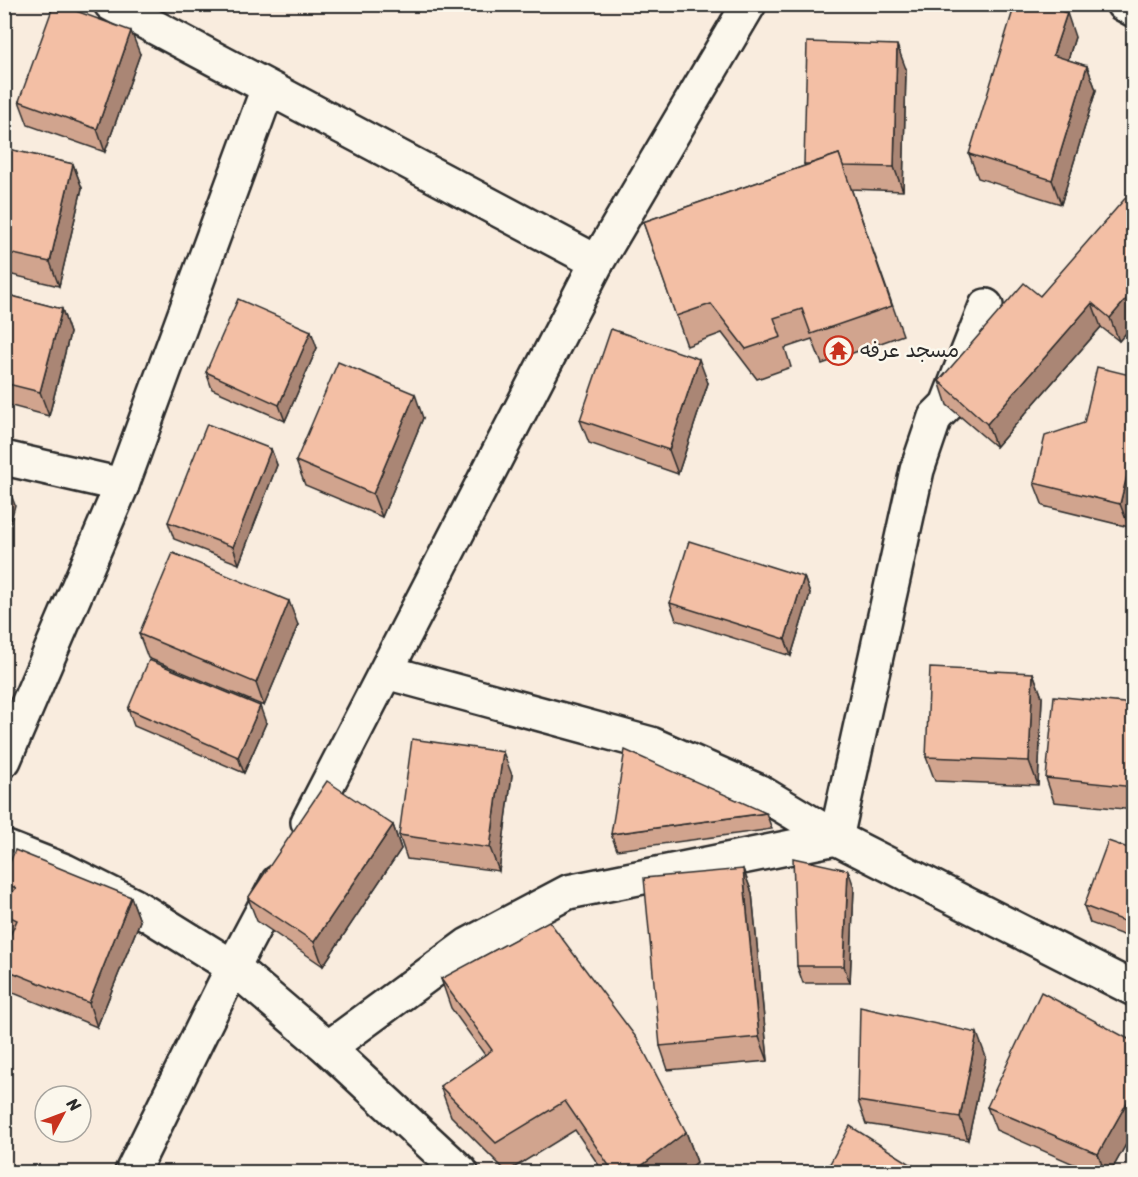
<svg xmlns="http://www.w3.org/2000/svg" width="1138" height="1177" font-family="Sriracha,'Playpen Sans Arabic',sans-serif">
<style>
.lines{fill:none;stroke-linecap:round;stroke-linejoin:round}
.minor-casing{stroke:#2b2b2b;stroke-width:38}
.minor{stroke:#fbf7ec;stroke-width:33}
.wall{fill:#d1a48e;stroke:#2b2b2b;stroke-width:1.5}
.shaded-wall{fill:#aa8674;stroke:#2b2b2b;stroke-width:1.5}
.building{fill:#f3bfa5;stroke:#2b2b2b;stroke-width:1.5}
.labels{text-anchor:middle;stroke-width:5;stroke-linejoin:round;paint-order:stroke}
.poi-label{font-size:21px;fill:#2b2b2b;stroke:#fbf7ec;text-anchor:start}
</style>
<rect width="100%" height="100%" fill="#f9ecde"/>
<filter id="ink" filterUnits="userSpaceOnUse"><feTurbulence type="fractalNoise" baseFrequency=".0167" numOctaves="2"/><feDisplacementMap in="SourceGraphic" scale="12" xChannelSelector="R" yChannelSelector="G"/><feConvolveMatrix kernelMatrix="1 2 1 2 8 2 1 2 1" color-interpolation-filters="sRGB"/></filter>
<g filter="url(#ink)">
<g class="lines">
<defs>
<g id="minor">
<polyline points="111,4 597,262"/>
<polyline points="1123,4 1134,10"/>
<polyline points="4,458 122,485"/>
<polyline points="386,672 651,744 758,791 836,838 1134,989"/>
<polyline points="4,760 122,485 268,88"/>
<polyline points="308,822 597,262 749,4"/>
<polyline points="4,847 65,871 133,905 233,967 328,1048 461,1172"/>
<polyline points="328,1048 468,945 568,892 836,838 917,470 935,417 947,405 986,306"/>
<polyline points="132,1172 233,967 278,882"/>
</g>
</defs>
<!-- minor casing -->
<use href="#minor" class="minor-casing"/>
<!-- minor -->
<use href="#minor" class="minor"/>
</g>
<!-- wall -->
<g class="wall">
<polygon points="1075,37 1068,60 1087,66 1096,90 1061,204 978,178 969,154"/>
<polygon points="140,54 105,152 28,125 19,101"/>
<polygon points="906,69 903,191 851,189 851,188 903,335 822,364 812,339 785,348 791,367 757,379 722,333 687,346 643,222 805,166 804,164"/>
<polygon points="4,148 73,164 82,188 59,286 4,273"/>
<polygon points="1134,198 1134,324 1119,341 1101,327 996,447 947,405 939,381 1040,296"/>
<polygon points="4,294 62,309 70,333 49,416 4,404"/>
<polygon points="317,348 285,421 212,389 206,372"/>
<polygon points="1134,376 1134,508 1129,527 1043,506 1034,483 1084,423"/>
<polygon points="708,383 678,474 589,443 580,420"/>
<polygon points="423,418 382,517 305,485 296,461"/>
<polygon points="271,449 277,465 239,564 174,539 168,522"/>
<polygon points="804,577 810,594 791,656 676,620 670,603"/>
<polygon points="298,625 264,706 148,658 139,634"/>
<polygon points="1033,673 1042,697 1038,785 935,781 926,757"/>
<polygon points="1134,704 1134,810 1054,802 1046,778"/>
<polygon points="128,709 266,723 244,773 134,726"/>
<polygon points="512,775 499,871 407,859 399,835"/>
<polygon points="766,813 772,829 617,850 611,834"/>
<polygon points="393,825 401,849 323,966 257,921 248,898"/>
<polygon points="1134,850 1134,939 1090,923 1084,906"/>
<polygon points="743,869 752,893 768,1061 668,1070 660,1046"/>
<polygon points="4,877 131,897 140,921 97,1027 6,990 4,985 4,949 10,937 4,935 4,901 8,897 4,888"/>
<polygon points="854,887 850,983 803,983 797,966"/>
<polygon points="441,979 686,1132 697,1162 683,1173 604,1173 575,1130 507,1172 451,1116 440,1086 485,1055 451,1008"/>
<polygon points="1134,1042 1134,1130 1110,1173 1094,1173 996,1130 987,1107"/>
<polygon points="986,1057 968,1140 866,1124 858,1101"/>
</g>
<!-- shaded-wall -->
<g class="shaded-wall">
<polygon points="1067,13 1075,37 1062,79 1053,55"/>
<polygon points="131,31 140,54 105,152 97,129"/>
<polygon points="897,45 906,69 903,191 894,167"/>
<polygon points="1087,66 1096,90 1061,204 1052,180"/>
<polygon points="73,164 82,188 59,286 50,262"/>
<polygon points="1134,252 1134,277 1127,259"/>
<polygon points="1134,290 1134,324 1119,341 1110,318"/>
<polygon points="1092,303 1101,327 996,447 987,424"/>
<polygon points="62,309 70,333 49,416 40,392"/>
<polygon points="311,331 317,348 285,421 279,405"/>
<polygon points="699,359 708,383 678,474 669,450"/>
<polygon points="415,394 423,418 382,517 373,494"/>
<polygon points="1134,447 1134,508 1129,527 1120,504"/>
<polygon points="271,449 277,465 239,564 233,547"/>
<polygon points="6,482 15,505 4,547 4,489"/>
<polygon points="804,577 810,594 791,656 785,639"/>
<polygon points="289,601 298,625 264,706 256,683"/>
<polygon points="1033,673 1042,697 1038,785 1029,761"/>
<polygon points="260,706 266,723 244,773 238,757"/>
<polygon points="503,752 512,775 499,871 490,848"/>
<polygon points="393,825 401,849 323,966 314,942"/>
<polygon points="743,869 752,893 768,1061 759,1037"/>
<polygon points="848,870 854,887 850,983 844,966"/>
<polygon points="131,897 140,921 97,1027 89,1003"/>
<polygon points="977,1033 986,1057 968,1140 960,1117"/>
<polygon points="1134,1090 1134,1130 1110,1173 1105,1173 1098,1154"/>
<polygon points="5,1119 11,1136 4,1148"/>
<polygon points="686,1132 697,1162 683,1173 632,1173"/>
</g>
<!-- building -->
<g class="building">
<polygon points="54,4 57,4 131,31 97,129 19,101"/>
<polygon points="1015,4 1039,4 1067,13 1053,55 1087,66 1052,180 969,154"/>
<polygon points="807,42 897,45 894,167 843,166 839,154 809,164 804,164"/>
<polygon points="4,148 73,164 50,262 4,252"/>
<polygon points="839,154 892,306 811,334 802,309 774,318 781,337 746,349 711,304 676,316 643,222"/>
<polygon points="1129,194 1134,198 1134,252 1127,259 1134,265 1134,290 1110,318 1092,303 987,424 939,381 1024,283 1040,296"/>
<polygon points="4,294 62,309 40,392 4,383"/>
<polygon points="238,299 311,331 279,405 206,372"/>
<polygon points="611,329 699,359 669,450 580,420"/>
<polygon points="338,362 415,394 373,494 296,461"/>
<polygon points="1097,367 1134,376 1134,447 1120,504 1034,483 1045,436 1084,423"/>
<polygon points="207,424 271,449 233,547 168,522"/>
<polygon points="689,541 804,577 785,639 670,603"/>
<polygon points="173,553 289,601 256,683 139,634"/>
<polygon points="149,660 260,706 238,757 128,709"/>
<polygon points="930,668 1033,673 1029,761 926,757"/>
<polygon points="1054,696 1134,704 1134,787 1046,778"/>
<polygon points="412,739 503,752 490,848 399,835"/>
<polygon points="625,750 766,813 611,834"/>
<polygon points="327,781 393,825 314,942 248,898"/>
<polygon points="1108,841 1134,850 1134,925 1084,906"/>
<polygon points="15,850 131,897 89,1003 4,969 4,949 17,920 4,914 4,901 16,888 4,883 4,877"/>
<polygon points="793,858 848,870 844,966 797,966"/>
<polygon points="743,869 759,1037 660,1046 644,878"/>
<polygon points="549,921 638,1040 686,1132 632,1173 614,1173 565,1101 496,1143 440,1086 492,1050 441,979"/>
<polygon points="1041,992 1134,1042 1134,1090 1098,1154 987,1107"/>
<polygon points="860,1007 977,1033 960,1117 858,1101"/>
<polygon points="850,1126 925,1173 825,1173"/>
</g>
</g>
<!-- icons -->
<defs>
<symbol id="temple-ring" viewBox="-11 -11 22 22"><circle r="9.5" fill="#fbf7ec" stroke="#c8321e" stroke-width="1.5"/><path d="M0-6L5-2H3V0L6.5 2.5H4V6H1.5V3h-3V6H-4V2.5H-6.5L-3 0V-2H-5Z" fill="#c8321e"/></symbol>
</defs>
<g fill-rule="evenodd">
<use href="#temple-ring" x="822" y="334" width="33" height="33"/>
</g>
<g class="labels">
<!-- poi labels -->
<g class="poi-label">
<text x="860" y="357">مسجد عرفه</text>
</g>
</g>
<!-- margin -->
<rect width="1138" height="1177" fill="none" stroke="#fbf7ec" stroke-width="24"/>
<rect x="12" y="12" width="1114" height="1153" fill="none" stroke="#2b2b2b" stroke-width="2" filter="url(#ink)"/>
<!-- north arrow -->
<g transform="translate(63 1114) rotate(49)"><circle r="28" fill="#fbf7ec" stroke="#a8a59f" stroke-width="1.5"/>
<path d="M0-4.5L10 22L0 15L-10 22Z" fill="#c8321e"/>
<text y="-9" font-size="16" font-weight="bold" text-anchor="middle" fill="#2b2b2b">N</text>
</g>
</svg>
